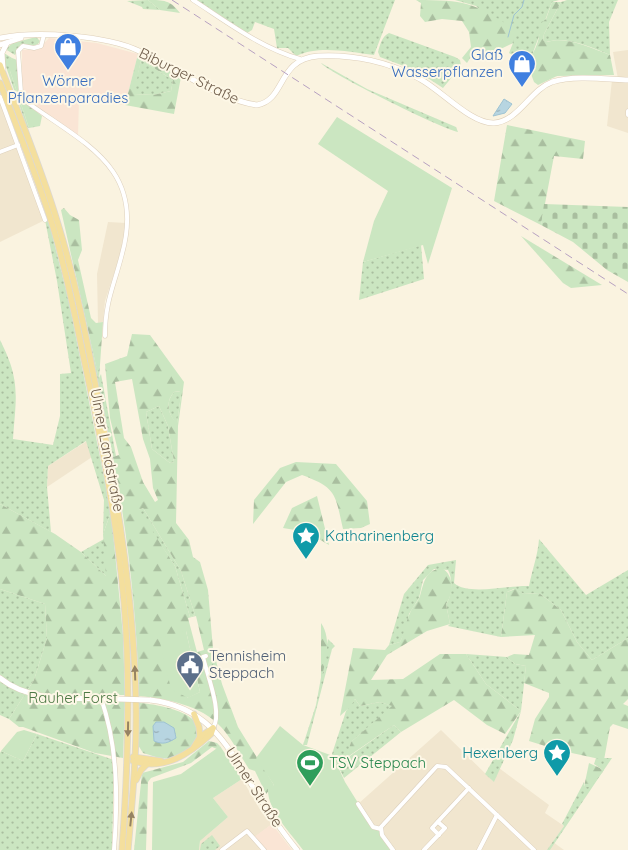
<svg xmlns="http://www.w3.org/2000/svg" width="628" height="850" font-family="Quicksand,sans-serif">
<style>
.residential{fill:#f1e6cf}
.commercial{fill:#fae5d5}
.grass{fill:url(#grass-dots)}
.forest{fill:url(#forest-firs);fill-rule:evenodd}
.cemetery{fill:url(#cemetery-stones)}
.green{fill:#cbe6c1}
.water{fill:url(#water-ripples);stroke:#9ec3d2}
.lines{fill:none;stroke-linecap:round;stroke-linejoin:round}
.stream{stroke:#9ec3d2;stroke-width:1}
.street-casing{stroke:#ddd0bd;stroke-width:5}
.secondary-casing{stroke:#decfb9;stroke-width:6}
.primary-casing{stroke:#dcd8d4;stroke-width:7}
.street{stroke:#fff;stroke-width:4}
.secondary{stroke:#fff;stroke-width:5}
.primary{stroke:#f4df9d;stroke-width:5.5}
.rail{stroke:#b7a1c1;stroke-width:1;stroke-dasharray:8 5;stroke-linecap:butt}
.secondary-bridge-casing{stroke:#decfb9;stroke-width:6;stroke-linecap:butt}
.secondary-bridge{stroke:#fff;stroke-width:5}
.oneway{fill:#968363}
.labels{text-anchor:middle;stroke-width:4;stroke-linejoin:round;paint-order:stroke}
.shop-label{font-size:15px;fill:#366cbe;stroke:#fdf7e6;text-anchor:end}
.street-label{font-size:15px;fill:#6e5c4a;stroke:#fdf7e6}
.culture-label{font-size:15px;fill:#0d838f;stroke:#fdf7e6;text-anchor:start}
.service-label{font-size:15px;fill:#4e5e75;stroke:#fdf7e6;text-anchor:start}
.park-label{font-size:15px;fill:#4e7a46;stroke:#fdf7e6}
.leisure-label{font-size:15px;fill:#27864d;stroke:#fdf7e6;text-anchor:start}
</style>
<defs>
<pattern id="grass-dots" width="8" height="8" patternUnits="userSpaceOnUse" patternTransform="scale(1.25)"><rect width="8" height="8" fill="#cbe6c1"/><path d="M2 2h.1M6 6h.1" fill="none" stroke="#a9be9f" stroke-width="1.8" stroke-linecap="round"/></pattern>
<pattern id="forest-firs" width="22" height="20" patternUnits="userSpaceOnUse" patternTransform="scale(1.25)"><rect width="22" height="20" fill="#cbe6c1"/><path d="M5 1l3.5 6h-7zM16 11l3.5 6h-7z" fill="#a9be9f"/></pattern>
<pattern id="cemetery-stones" width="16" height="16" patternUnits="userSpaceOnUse" patternTransform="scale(1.25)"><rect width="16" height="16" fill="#cbe6c1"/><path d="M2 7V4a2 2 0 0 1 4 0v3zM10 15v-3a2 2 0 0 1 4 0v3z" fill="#a9be9f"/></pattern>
<pattern id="water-ripples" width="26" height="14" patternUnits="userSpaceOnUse" patternTransform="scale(1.25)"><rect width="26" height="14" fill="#b7d5e1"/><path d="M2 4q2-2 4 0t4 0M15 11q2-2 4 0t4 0" fill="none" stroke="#99b0b8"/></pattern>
</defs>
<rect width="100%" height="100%" fill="#faf3e0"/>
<!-- residential -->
<g class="residential">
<polygon points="628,50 628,133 607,126 612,80 618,79 613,52"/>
<polygon points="3,104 45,220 0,242 0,105"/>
<polygon points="108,222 126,223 120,255 105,301 103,322 98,323 97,274"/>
<polygon points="87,441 92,457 47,487 48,466"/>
<polygon points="441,730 494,782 499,768 549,805 545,813 564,826 553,842 564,850 393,850 380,831 373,827 358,804"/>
<polygon points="242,779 262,813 272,824 255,837 264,850 199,850 200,841 228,817 213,798"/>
</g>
<!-- commercial -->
<g class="commercial">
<polygon points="49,38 97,43 138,54 125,105 79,99 78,136 26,100 22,91 22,50 38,50"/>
<polygon points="272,824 292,850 264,850 254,837"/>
</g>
<!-- grass -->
<g class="grass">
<polygon points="148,0 160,10 143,9 142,7 127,1"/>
<path d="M196 0H395L374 55C348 52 320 45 296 56L288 48H277L274 29 255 22 252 30 247 33Z"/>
<polygon points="455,0 559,0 552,2 532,55 525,63 509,53 513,43 476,6"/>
<path d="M567 0H618L609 22 610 55C591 47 567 36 546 42L543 40 544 34 561 2Z"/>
<path d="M389 33 455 57 460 60 461 66 443 88 417 71 380 57 378 52C380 45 382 36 389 33Z"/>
<polygon points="36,37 40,41 38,44 33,46 21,44 15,55 5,49 13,43"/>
<polygon points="4,53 12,58 10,71 29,128 27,127 4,61"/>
<polygon points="141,60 173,80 171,91 153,95 133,94"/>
<path d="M321 63 367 89 456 127 458 132C442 129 327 72 321 63Z"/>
<path d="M48 218 69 302 111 512 103 534 104 500 86 441 48 466 47 487 51 532 0 504V340C21 381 16 396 13 439L53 445 60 416V374L71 373 57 281 45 220Z"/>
<polygon points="421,245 424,279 359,300 363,262"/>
<polygon points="86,322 99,378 101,374 116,456 113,457"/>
<path d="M181 391V395L177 424C168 415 165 402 174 392Z"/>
<polygon points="159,406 168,426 174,462 170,463 152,449 146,412"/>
<polygon points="143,508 181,571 195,615 190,617 175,566 138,510"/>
<polygon points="104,539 107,577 81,552"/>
<path d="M539 539 586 595 628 570V638L592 660 577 642 561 610 539 593 524 594 514 589 507 592 501 637 448 626 450 624 446 604C452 597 453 578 448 570L434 569 423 580 419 598 409 614 406 630 400 642 389 645 404 594 428 565 456 560 454 583C468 596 509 585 529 586 532 570 538 555 539 539Z"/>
<polygon points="0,589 45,604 47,638 34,680 9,719 0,715"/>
<polygon points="328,639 335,646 332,649 307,745 303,745 316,705"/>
<polygon points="466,654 507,657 515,664 526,666 521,711 513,740 494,782 485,774 521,711 486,684"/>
<polygon points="355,699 360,706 380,702 393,706 351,742 347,758 394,725 401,732 344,778 332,754 346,711"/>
<polygon points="37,734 114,760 112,850 0,850 0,753 1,751 23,761"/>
<polygon points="596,758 612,758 550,850 547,850 564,826 562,824 584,782 584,787 603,770 594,764"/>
<polygon points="212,835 220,846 215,850 200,850 201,844"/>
</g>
<!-- forest -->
<g class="forest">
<path d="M148 0C164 0 170 0 180 13L160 10Z"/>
<path d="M416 0C467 0 474 3 516 30L513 43 484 57 474 52 467 63 462 58 471 47 469 32 462 21 442 19 425 22 420 16 421 3Z"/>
<path d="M552 2H561L544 34 543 40 547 42C568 36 590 48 610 55L614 75 557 76 538 85 534 82 531 74 533 68 525 63C534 56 542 36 539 25L546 19Z"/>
<path d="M138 54 181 77 174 114 125 105ZM141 60 173 80 171 91 153 95 134 94Z"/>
<polygon points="12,58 17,60 20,95 22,100 42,116 40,126 29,128 10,71 9,65"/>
<polygon points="507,125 585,141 583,159 554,156 541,225 494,201"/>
<polygon points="64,208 70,215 79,220 82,250 78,260 91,318 96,323 103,322 99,379 61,210"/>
<polygon points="521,236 602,285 571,288 563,283"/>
<path d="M132 334 150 335 184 382 178 426 176 523 189 540 193 557 200 562 208 590 213 649 222 684 238 727 274 785 266 794 255 771 249 769C240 755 232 739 221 727 201 705 167 699 139 696 137 616 128 536 113 457L119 455 110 418 105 364 127 356ZM132 379 143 439 150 459 153 488 158 500 155 502 143 482 131 447 124 438 115 382ZM180 391 181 395 177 423C168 415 165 402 174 392ZM159 406 168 426 174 462 170 463 152 449 146 412ZM143 508 181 571 195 615 190 617 175 566 139 510ZM196 616 204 650 197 652 188 618ZM186 631 200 692 187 698Z"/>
<path d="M296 462 336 464 367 501 370 524 361 528 343 529C335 494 337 488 302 475L286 482 253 524 254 500 280 468Z"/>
<polygon points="317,496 329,545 307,532 283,528 292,508"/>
<polygon points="0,504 55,534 81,552 106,576 103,534 111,512 123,635 125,695 117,695 116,702 125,702 123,758 95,753 23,727 19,727 9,719 34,680 47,638 45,604 0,589"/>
<path d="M441 568C454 573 454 594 446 604L450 624 427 631 387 655 371 680 403 679 440 654H466L486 684 521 711 505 734 487 725 454 700 401 732 394 725 346 758 351 742 392 706 380 702 360 706 355 699 351 706 340 716 353 648 385 650 389 645 400 642C405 633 405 623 410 613 412 607 418 602 420 596 424 582 425 571 441 568Z"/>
<polygon points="515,589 524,594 539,593 561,610 577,642 592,660 628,638 628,699 623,704 628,706 628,729 613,724 610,727 604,760 558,750 529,741 535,719 549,697 549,693 524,683 526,666 515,664 507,657 514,654 529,655 535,635 501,637 507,592"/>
<path d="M321 623C333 640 324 664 321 683Z"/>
<path d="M139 703C157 704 218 714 192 745 187 752 178 757 169 758 161 760 151 755 143 753L138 745Z"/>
<polygon points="209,741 217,743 220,746 217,749 212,747 191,763 151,778 148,782 146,850 134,850 142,773 183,762"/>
<polygon points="589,763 604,770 591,787 584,787"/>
</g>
<!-- cemetery -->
<polygon class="cemetery" points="544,204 628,207 628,282 607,270 573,242 541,225"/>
<!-- green -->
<g class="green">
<polygon points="337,117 452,188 428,264 423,245 363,262 374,221 388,191 318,144"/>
<polygon points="186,631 200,692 188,698 171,689 159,638"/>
<path d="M280 726 303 745 333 756 345 782 373 827 377 828 393 850H303C291 833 267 810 268 789L274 785 256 758Z"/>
<polygon points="24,730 37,734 23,761 1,751 17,732"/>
<polygon points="220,746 242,779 213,798 228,817 200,841 199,850 152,850 153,782 181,774"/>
</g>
<!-- water -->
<g class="water">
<polygon points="504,99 512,104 505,113 493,116"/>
<path d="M156 722H164L174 728 176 738C168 743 163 745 154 741L153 726Z"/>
</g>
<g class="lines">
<!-- stream -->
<polyline class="stream" points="508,37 514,15 522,7 524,0"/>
<defs>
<g id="street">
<path d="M193 0C227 22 261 48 300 59"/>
<path d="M44 35 41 46 34 48 23 46 18 51 21 93 24 100C84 144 146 167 122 254 114 286 105 301 105 336"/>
<polyline points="0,97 45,220"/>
<polyline points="628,111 628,115"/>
<polyline points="0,152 18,145"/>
<path d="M206 656 203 657C207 675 223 713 213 728"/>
<path d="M101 698C118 747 118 799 114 850"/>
<polyline points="358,804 373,827 381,829"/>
<polyline points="439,835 432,828 469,788"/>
<polyline points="222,850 247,831 264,850"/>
<polyline points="393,850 382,835 381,827 437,766 446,767 497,815"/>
<polyline points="424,850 445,828 438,822"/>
<polyline points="479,850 497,815 534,850"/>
</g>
<g id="secondary">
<path d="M0 38C36 31 106 35 139 51 173 66 221 101 257 105 286 100 277 59 318 56 353 54 390 62 420 79 441 90 471 124 494 123 519 121 530 90 552 82 574 75 605 79 628 80"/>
<polyline points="0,45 21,38"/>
<polyline points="3,70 2,53 7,43"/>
<path d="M0 678C31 704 79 697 117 699"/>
<path d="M150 700C213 707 231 753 261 800 272 817 284 834 297 850"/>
</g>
<g id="primary">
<path d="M0 65C20 118 42 170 58 224 75 279 86 336 97 393 117 496 134 599 136 705 137 754 132 802 128 850"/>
<path d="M0 83C18 131 38 178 53 227 67 273 76 321 86 369 103 446 117 524 124 602 131 684 128 768 122 850"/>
<polyline points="194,714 199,727 200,737"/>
<polyline points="194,747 200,737 213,728"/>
<polyline points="133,757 161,761"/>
<path d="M133 761C165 771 189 754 211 734L213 728"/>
<polyline points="136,780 141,770 147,764"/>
</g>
</defs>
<!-- street casing -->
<use href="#street" class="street-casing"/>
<!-- secondary casing -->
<use href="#secondary" class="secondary-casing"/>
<!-- primary casing -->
<use href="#primary" class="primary-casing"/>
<!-- street -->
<use href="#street" class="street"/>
<!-- secondary -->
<use href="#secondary" class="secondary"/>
<!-- primary -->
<use href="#primary" class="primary"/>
<!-- rail -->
<polyline class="rail" points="172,0 628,294"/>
<defs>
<polyline id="secondary-bridge" points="117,699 150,700"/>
</defs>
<!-- secondary-bridge casing -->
<use href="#secondary-bridge" class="secondary-bridge-casing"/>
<!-- secondary-bridge -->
<use href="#secondary-bridge" class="secondary-bridge"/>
</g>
<!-- one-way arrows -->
<defs><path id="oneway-solid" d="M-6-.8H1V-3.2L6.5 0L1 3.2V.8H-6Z" transform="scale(1.25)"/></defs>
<g class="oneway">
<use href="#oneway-solid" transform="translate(135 673) rotate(-92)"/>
<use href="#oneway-solid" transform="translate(128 729) rotate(91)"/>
<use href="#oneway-solid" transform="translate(131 819) rotate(-84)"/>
</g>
<!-- icons -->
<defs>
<symbol id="shop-pin" viewBox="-11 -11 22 30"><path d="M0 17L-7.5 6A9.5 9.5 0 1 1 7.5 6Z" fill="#3f7fe0" stroke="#fdf7e6"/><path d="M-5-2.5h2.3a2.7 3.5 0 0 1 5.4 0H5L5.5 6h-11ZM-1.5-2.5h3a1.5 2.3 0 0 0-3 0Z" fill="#fff"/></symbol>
<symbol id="sight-pin" viewBox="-11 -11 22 30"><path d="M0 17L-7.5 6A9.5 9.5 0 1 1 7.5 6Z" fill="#0f9aa8" stroke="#fdf7e6"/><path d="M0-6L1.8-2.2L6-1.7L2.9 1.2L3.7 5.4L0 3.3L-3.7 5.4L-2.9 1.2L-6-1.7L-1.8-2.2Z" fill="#fff"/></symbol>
<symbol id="civic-pin" viewBox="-11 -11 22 30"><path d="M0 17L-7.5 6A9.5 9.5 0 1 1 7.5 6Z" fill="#5c6f8a" stroke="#fdf7e6"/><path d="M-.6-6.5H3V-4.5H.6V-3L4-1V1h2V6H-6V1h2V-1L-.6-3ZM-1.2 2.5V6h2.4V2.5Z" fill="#fff"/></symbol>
<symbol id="stadium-pin" viewBox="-11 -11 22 30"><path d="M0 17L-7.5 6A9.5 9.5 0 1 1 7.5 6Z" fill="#2e9e5b" stroke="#fdf7e6"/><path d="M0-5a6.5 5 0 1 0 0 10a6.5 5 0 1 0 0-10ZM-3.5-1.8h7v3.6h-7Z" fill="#fff"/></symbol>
</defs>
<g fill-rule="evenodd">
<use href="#shop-pin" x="52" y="31" width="32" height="43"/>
<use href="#shop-pin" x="506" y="48" width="32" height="43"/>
<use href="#sight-pin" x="290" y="520" width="32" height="43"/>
<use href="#civic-pin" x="174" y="649" width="32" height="43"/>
<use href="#sight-pin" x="541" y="737" width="32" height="43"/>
<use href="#stadium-pin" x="294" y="747" width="32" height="43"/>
</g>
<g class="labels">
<!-- shop labels -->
<g class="shop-label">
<text x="503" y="60">Glaß<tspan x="503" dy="17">Wasserpflanzen</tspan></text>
<text x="68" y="86" text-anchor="middle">Wörner<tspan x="68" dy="17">Pflanzenparadies</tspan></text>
</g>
<!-- street labels -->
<g class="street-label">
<text transform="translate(189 76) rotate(26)" y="5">Biburger Straße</text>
<text transform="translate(107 450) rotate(79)" y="5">Ulmer Landstraße</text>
<text transform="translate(254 787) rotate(57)" y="5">Ulmer Straße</text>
</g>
<!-- culture labels -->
<g class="culture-label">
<text x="325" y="541">Katharinenberg</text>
<text x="538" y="758" text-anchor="end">Hexenberg</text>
</g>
<!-- service labels -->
<g class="service-label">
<text x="209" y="661">Tennisheim<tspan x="209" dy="17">Steppach</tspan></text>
</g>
<!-- park labels -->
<g class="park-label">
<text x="73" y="703">Rauher Forst</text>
</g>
<!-- leisure labels -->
<g class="leisure-label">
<text x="329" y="768">TSV Steppach</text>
</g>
</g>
</svg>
